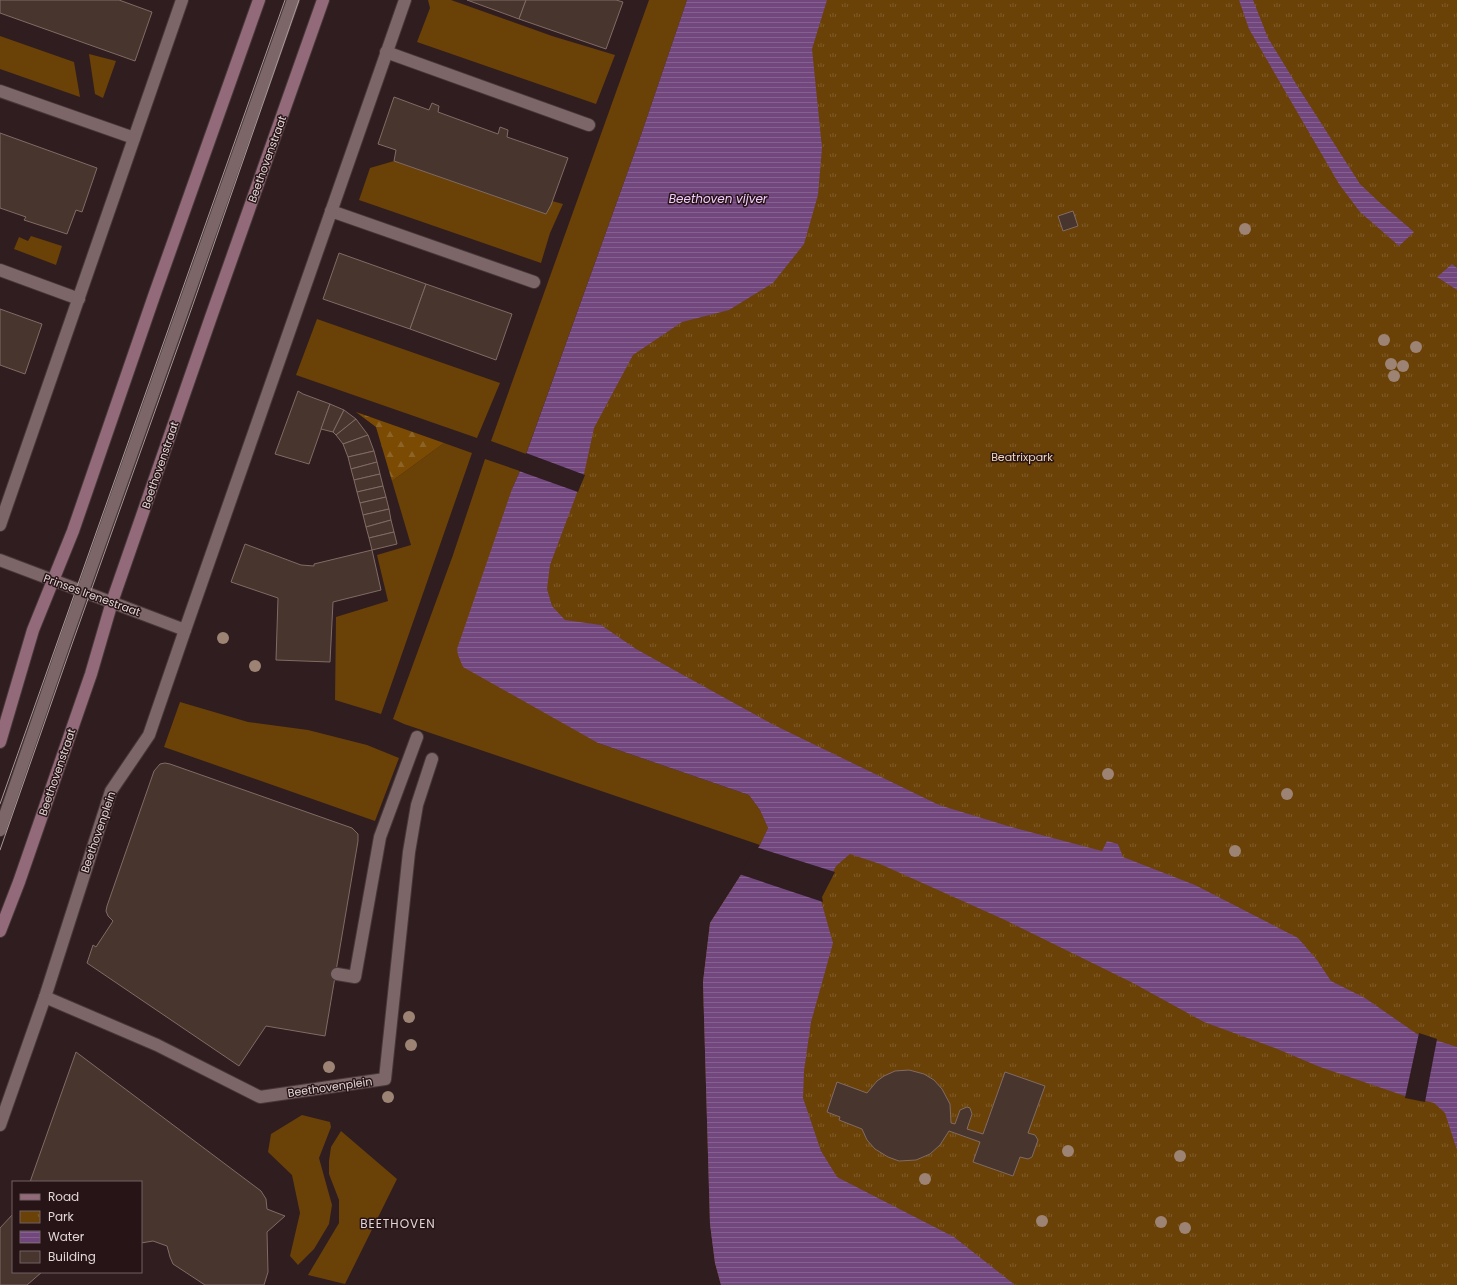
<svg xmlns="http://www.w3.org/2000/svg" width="1457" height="1285" font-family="Poppins,sans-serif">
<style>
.green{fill:#6a4107}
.forest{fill:url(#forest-firs)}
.park{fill:url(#park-tufts)}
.water{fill:url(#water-rules)}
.pier{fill:#301d1f}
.building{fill:#48352e;stroke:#816b64}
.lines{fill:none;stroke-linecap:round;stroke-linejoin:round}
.lane-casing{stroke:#48383a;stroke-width:14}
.street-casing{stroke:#48383a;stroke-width:14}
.secondary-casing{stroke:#48383a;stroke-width:14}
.lane{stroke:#7d6668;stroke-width:12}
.street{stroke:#7d6668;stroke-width:12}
.secondary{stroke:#936a7a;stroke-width:12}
.tram{stroke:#a8999a;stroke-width:1}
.tree{fill:#9c8373}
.labels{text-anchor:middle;stroke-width:3;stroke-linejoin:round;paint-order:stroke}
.street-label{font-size:11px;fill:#e2d5d6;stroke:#261416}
.park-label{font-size:11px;fill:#f4d7b8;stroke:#261416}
.water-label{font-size:12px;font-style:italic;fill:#f2ccfe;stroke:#261416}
.neighbourhood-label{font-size:12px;letter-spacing:1px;fill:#e2d5d6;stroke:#261416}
</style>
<defs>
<pattern id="forest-firs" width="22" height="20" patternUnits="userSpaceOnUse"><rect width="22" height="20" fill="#7b4b03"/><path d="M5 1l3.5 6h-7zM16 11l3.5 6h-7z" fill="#8d6427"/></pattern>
<pattern id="park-tufts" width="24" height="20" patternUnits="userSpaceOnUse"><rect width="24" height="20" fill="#6a4107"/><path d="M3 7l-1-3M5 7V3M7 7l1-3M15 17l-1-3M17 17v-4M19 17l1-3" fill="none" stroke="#7f5c2a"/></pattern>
<pattern id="water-rules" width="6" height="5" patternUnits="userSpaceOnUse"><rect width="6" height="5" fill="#71477e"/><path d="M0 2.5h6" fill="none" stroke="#856190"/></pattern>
</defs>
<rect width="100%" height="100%" fill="#301d1f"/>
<!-- green -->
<g class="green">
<polygon points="428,0 451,0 552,36 615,55 596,104 417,42 430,8"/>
<polygon points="649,0 687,0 641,135 526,454 491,441"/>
<polygon points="0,36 74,62 80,97 0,69"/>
<polygon points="89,54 116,61 103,98 95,94"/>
<polygon points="394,161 546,214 552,201 563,204 550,233 541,263 359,200 370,168"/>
<polygon points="31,236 62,246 56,265 14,249 19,237 28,241"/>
<polygon points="317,319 500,383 477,438 296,375"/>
<polygon points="444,443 472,453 381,714 335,700 336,617 388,601 377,555 411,545 392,481"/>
<polygon points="485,459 520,471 512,489 598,743 749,795 760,810 768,828 760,845 404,724 393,719 453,555"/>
<polygon points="180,702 248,722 308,730 367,745 399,758 375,821 164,747"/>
<polygon points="302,1115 330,1122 331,1127 319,1158 332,1205 329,1224 314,1249 298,1265 290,1256 300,1213 292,1175 268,1152 271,1134"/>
<polygon points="341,1131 397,1179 345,1284 308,1275 339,1223 339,1200 329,1174 329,1161 331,1147"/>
</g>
<!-- forest -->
<polygon class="forest" points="356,412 444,443 392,481 376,427"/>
<!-- park -->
<polygon class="park" points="728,0 1457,0 1457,1285 721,1285 715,1263 710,1224 703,982 710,923 760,845 768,828 760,810 749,795 486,659"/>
<!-- water -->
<g class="water">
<polygon points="687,0 827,0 812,49 822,148 818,195 804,244 773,283 729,310 682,322 633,355 594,428 584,474 550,565 547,589 552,606 565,620 601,625 636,649 774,725 939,805 1008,826 1102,851 1107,841 1118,844 1123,857 1195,885 1298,938 1317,960 1331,981 1365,998 1417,1034 1457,1047 1457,1150 1445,1113 1434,1103 1402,1095 1320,1067 1275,1048 1204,1022 1131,982 1005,920 880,864 850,854 836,866 820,897 833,943 811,1022 804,1071 803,1098 821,1151 837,1177 954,1237 1015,1285 721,1285 715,1263 710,1224 703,982 710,923 760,845 768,828 760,810 749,795 598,743 463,667 458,655 457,649 512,489 520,471 641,135"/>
<polygon points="1239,0 1253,0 1268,38 1298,87 1360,184 1378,201 1414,232 1399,246 1360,212 1339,184 1249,29"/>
<polygon points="1452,264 1457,268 1457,290 1437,277"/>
</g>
<!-- pier -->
<g class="pier">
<polygon points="526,453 585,475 578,492 519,471"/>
<polygon points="756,847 835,872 822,897 823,902 739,874"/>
<polygon points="1419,1033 1437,1039 1425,1102 1405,1098"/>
</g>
<!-- building -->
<g class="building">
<polygon points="0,0 119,0 152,12 135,61 0,13"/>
<polygon points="467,0 526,0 519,19"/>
<polygon points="526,0 616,0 623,2 606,49 519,19"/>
<polygon points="394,97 429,110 432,103 439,106 438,112 498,134 500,127 508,130 507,137 568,158 551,205 546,214 394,161 396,150 378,144"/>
<polygon points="0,133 97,168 82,212 76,210 67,234 24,220 26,217 0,208"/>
<polygon points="1073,211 1078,226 1063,231 1058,216"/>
<polygon points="339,253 426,284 410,329 323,299"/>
<polygon points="426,284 512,314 496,360 410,329"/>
<polygon points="0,309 42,324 25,374 0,365"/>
<polygon points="298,391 303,394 330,404 309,464 275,454"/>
<polygon points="330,404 344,410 333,432 321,429"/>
<polygon points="344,410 356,419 336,435 333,432"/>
<polygon points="356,419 368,435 343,444 336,435"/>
<polygon points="368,435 374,451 348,457 343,444"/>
<polygon points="374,451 377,462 351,469 348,457"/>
<polygon points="377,462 380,474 354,480 351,469"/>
<polygon points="380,474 383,486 357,492 354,480"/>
<polygon points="383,486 386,497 360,503 357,492"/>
<polygon points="386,497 389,509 363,515 360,503"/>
<polygon points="389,509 391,520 366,527 363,515"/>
<polygon points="391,520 394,532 369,538 366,527"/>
<polygon points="394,532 397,544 372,550 369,538"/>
<polygon points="245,544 301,565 314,566 314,564 372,550 381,590 333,602 330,662 276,660 278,598 231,582"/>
<polygon points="165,763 170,764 352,828 358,834 358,841 325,1036 266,1026 239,1066 87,963 93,945 96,947 113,921 108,916 106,911 107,906 154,771 160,764"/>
<polygon points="76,1052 261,1191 266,1199 267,1209 285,1216 267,1232 268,1272 264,1285 205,1285 173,1264 170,1257 167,1246 153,1241 141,1243 141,1182 30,1182"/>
<polygon points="909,1070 924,1074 934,1080 942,1089 950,1104 951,1123 955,1124 960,1110 967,1107 970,1108 972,1114 967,1129 983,1134 1005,1072 1045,1086 1028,1133 1035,1135 1038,1140 1032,1157 1028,1159 1020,1157 1013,1176 973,1162 980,1142 949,1131 940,1145 930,1154 916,1160 899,1161 888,1157 875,1149 867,1140 862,1129 839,1120 840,1117 827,1112 837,1082 867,1093 877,1081 884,1076 895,1071"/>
<polygon points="13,1214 13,1272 42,1272 27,1285 0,1285 0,1228"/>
</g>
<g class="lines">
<defs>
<g id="lane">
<polyline points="0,830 65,641 293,0"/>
<polyline points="337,974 355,977 380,837 417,737"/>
<polyline points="0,1125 45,997 111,791 149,735 185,630"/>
</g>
<g id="street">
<polyline points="386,52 589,125"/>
<polyline points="0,91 134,138"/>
<polyline points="331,211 534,282"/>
<polyline points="0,270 79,299"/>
<polyline points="0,525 182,0"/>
<polyline points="0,560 185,630 405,0"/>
<polyline points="45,997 157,1045 260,1097 385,1079 409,852 417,805 432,759"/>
</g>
<g id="secondary">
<polyline points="0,742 33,630 73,531 154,296 259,0"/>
<polyline points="0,931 19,882 91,674 112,602 211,317 323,0"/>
</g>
</defs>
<!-- lane casing -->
<use href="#lane" class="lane-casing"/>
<!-- street casing -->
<use href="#street" class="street-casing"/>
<!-- secondary casing -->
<use href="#secondary" class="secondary-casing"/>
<!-- lane -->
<use href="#lane" class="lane"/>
<!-- street -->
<use href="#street" class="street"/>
<!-- secondary -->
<use href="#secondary" class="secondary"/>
<!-- tram -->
<g class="tram">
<polyline points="0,804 285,0"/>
<polyline points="0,850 72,644 191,310 299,0"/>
</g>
</g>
<!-- trees -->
<g class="tree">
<circle cx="1245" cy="229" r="6"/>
<circle cx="1384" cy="340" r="6"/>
<circle cx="1416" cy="347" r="6"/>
<circle cx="1391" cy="364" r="6"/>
<circle cx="1403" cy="366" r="6"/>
<circle cx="1394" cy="376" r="6"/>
<circle cx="223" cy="638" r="6"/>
<circle cx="255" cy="666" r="6"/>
<circle cx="1108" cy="774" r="6"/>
<circle cx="1287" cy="794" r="6"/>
<circle cx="1235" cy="851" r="6"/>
<circle cx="409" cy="1017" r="6"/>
<circle cx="411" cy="1045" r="6"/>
<circle cx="329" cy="1067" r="6"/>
<circle cx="388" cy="1097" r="6"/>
<circle cx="1068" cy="1151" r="6"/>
<circle cx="1180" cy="1156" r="6"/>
<circle cx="925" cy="1179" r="6"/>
<circle cx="1042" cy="1221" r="6"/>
<circle cx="1161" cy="1222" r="6"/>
<circle cx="1185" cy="1228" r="6"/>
</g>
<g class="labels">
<!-- street labels -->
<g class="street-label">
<text transform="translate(267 159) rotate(-70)" y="4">Beethovenstraat</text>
<text transform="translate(160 465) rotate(-71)" y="4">Beethovenstraat</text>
<text transform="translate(92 595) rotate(20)" y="4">Prinses Irenestraat</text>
<text transform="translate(57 772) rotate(-71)" y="4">Beethovenstraat</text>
<text transform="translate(98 832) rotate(-71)" y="4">Beethovenplein</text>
<text transform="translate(330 1087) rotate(-8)" y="4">Beethovenplein</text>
</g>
<!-- park labels -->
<g class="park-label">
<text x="1022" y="461">Beatrixpark</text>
</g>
<!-- water labels -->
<g class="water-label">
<text x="718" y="203">Beethoven vijver</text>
</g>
<!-- neighbourhood labels -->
<g class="neighbourhood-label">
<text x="398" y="1228">BEETHOVEN</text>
</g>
</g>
<!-- legend -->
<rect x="12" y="1181" width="130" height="92" fill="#261416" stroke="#716163"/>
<rect x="20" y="1194" width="20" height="6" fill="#936a7a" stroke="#716163"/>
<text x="48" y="1201" font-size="12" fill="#e2d5d6">Road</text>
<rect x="20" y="1211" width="20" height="12" fill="url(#park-tufts)" stroke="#716163"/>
<text x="48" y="1221" font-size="12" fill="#e2d5d6">Park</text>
<rect x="20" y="1231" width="20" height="12" fill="url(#water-rules)" stroke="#716163"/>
<text x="48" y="1241" font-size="12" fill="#e2d5d6">Water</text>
<rect x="20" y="1251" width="20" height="12" fill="#48352e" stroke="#716163"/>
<text x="48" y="1261" font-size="12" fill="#e2d5d6">Building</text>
</svg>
